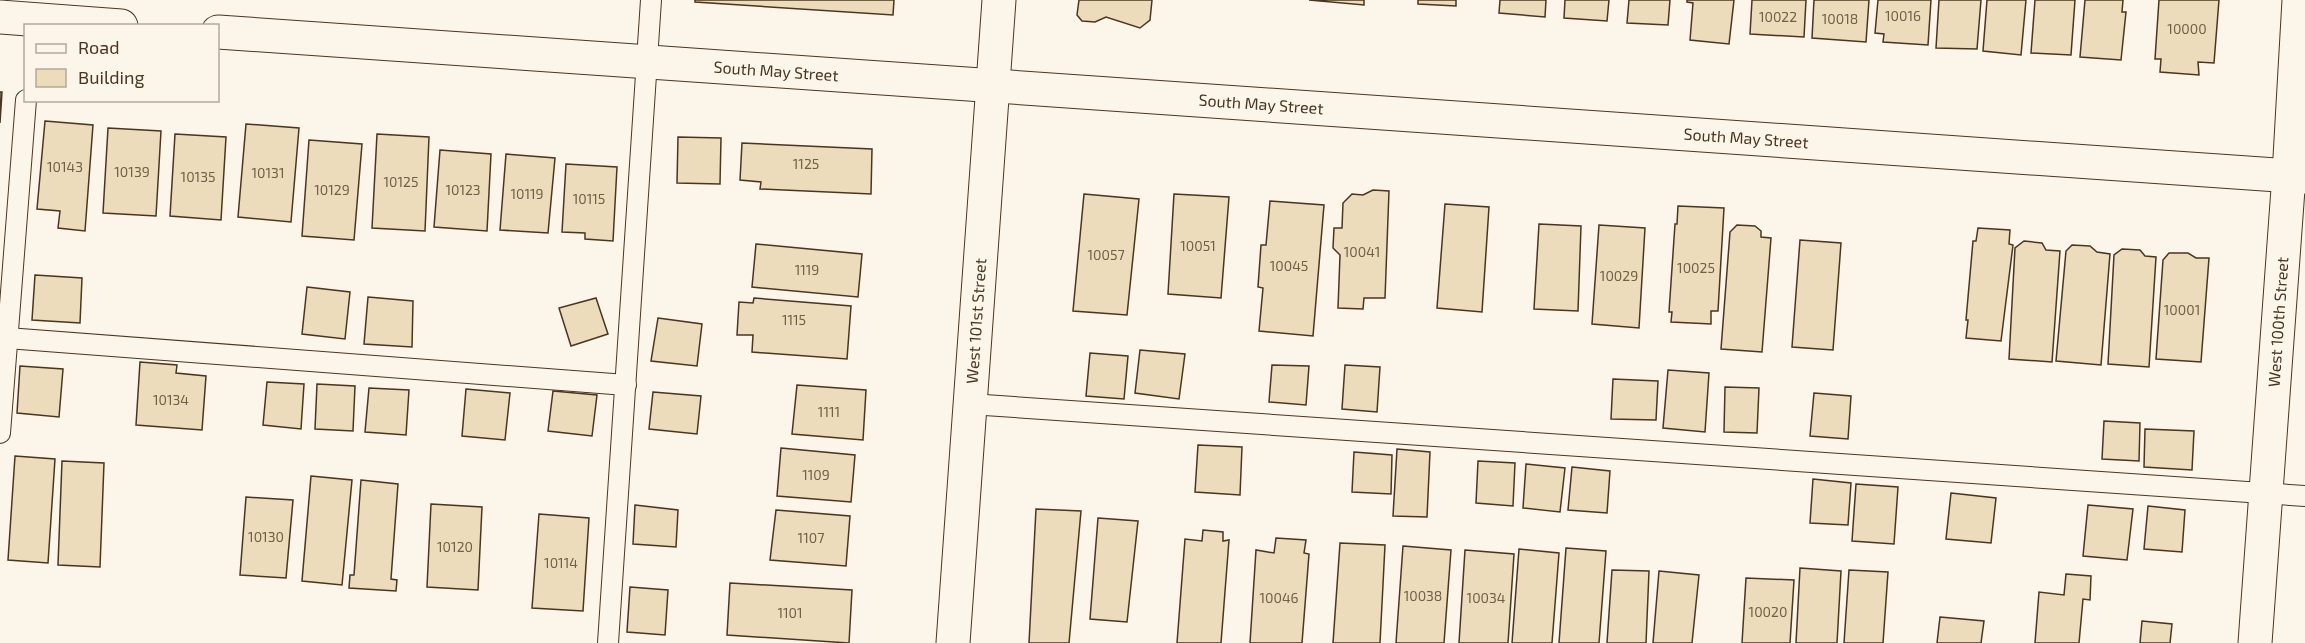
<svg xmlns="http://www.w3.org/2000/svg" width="2305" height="643" font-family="'Exo 2',sans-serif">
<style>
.building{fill:#ecdcbc;stroke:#4a3520;stroke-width:1.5}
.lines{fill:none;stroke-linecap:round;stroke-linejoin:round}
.service-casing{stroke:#4a3520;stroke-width:22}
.minor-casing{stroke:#4a3520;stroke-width:35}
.service{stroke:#fbf6e9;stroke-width:20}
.minor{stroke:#fbf6e9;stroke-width:33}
.labels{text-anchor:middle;stroke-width:4.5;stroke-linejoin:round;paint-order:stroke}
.number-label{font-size:14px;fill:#725f47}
.street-label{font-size:16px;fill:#4a3520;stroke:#fbf6e9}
</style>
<rect width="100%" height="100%" fill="#fbf6e9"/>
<!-- building -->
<g class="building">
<polygon points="695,0 894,0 893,15 695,2"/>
<polygon points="1079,0 1152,0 1150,20 1140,28 1106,17 1095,22 1082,21 1077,15"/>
<polygon points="1309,0 1364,0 1364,5"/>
<polygon points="1418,0 1456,0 1456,6 1418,4"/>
<polygon points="1500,0 1546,0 1545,17 1499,13"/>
<polygon points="1565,0 1609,0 1607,21 1564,18"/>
<polygon points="1629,0 1670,0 1668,25 1627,23"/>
<polygon points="1687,0 1734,0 1729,44 1690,40 1693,3 1687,2"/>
<polygon points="1752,0 1806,0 1804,37 1750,34"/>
<polygon points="1814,0 1869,0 1866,42 1812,38"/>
<polygon points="1878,0 1931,0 1928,45 1883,42 1884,34 1875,33"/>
<polygon points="1939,0 1981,0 1977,49 1936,48"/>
<polygon points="1987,0 2026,0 2021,55 1983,51"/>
<polygon points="2035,0 2075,0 2071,55 2031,53"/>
<polygon points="2085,0 2123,0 2122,12 2126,12 2121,60 2080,57"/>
<polygon points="2159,0 2219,0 2214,63 2198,62 2199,75 2160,72 2161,59 2155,59"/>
<polygon points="0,92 2,92 0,123"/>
<polygon points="45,121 93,125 85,231 58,228 60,211 37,209"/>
<polygon points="246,124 299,128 291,222 238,217"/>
<polygon points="108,128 161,131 156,216 103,213"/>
<polygon points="175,134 226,137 221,220 170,216"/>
<polygon points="377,134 429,137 425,231 372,228"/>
<polygon points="678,137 721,138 720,184 677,183"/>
<polygon points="309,140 362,144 354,240 302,236"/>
<polygon points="742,143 872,149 871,194 760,189 761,182 740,180"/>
<polygon points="440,150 491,154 487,231 434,227"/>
<polygon points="506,154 555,158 548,233 500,230"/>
<polygon points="566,164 617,167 613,241 585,239 585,233 562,232"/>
<polygon points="1373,190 1389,191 1385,298 1364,298 1363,309 1338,308 1340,255 1333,248 1334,228 1342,228 1343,203 1352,194 1363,195"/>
<polygon points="1084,194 1139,199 1127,315 1073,311"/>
<polygon points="1174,194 1229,197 1221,298 1168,294"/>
<polygon points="1270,201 1324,205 1313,336 1259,331 1263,288 1258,287 1261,245 1266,245"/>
<polygon points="1445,204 1489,207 1482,312 1437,308"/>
<polygon points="1678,206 1724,208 1718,311 1711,311 1711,324 1671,322 1672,312 1669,312 1675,224 1677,224"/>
<polygon points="1539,224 1581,226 1578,311 1534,309"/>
<polygon points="1599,225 1645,228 1639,328 1592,324"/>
<polygon points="1737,225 1755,226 1761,231 1761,237 1771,238 1762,352 1721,349 1730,232"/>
<polygon points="1978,228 2010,230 2009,244 2013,245 2001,341 1966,338 1968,320 1966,320 1973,241 1976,241"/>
<polygon points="1800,240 1841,243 1833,350 1792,347"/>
<polygon points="2024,241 2042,243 2046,250 2060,251 2052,362 2009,359 2015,248"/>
<polygon points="756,244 862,254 858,297 752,287"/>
<polygon points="2072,245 2090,246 2097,252 2110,254 2101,365 2056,361 2066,251"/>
<polygon points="2122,249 2140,250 2145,256 2156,257 2149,367 2108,364 2114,255"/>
<polygon points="2169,253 2188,253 2196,258 2209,258 2201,362 2156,359 2163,260"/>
<polygon points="35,275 82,278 80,323 32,320"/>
<polygon points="307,287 350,292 345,339 302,334"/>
<polygon points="368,297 413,301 412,347 364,344"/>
<polygon points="596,298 608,334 571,346 559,308"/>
<polygon points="754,298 851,306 847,359 752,352 753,335 737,335 739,302 753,303"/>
<polygon points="658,318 702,324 697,366 651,361"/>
<polygon points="1140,350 1185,354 1179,399 1135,393"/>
<polygon points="1090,353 1128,356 1124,399 1086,396"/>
<polygon points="140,362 177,365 176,373 206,376 202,430 136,425"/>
<polygon points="1272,365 1309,366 1306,405 1269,402"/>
<polygon points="1345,365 1380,367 1377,412 1342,409"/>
<polygon points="20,366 63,369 59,417 17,413"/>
<polygon points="1668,370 1709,373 1705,432 1663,428"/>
<polygon points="1613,379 1658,381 1656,420 1611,419"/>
<polygon points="267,382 304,384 301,429 263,425"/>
<polygon points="317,384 355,386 353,431 315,429"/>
<polygon points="797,385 866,390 863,440 792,434"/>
<polygon points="1725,387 1759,388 1757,433 1724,432"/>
<polygon points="369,388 409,390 406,435 365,432"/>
<polygon points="466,389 510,393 505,440 462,436"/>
<polygon points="553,391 597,395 592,436 548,431"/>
<polygon points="653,392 701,396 697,434 649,429"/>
<polygon points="1814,393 1851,396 1848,439 1810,436"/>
<polygon points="2104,421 2140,423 2139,461 2102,459"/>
<polygon points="2145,429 2194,431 2192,470 2144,467"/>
<polygon points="1198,445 1242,447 1240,495 1195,492"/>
<polygon points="781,448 855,455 851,502 777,496"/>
<polygon points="1397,449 1430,452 1427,517 1393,516"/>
<polygon points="1354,452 1392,455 1391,494 1352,492"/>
<polygon points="15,456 55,459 48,563 8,560"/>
<polygon points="62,461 104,463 100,567 58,565"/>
<polygon points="1478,461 1515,463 1513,506 1476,503"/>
<polygon points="1526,464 1565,468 1560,512 1523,508"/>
<polygon points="1572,467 1610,471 1607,513 1568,510"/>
<polygon points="311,476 352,480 342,585 302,581"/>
<polygon points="1813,479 1851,483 1848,525 1810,523"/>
<polygon points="361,480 398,484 391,579 397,580 396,591 349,588 350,575 354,575"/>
<polygon points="1856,484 1898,487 1894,544 1852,541"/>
<polygon points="1951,493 1996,498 1991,543 1946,539"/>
<polygon points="246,497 293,500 286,578 240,575"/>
<polygon points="431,504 482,507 478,590 427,587"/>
<polygon points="635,505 678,510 676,547 633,544"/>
<polygon points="2088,505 2133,509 2127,560 2083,556"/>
<polygon points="2148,506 2185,510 2182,552 2144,549"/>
<polygon points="1036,509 1081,511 1069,643 1029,643"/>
<polygon points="776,510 850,516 846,566 770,560"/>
<polygon points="539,514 589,518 583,611 532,608"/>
<polygon points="1098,518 1138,521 1127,622 1090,619"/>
<polygon points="1203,530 1223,532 1223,541 1229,540 1221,643 1177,643 1185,539 1202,541"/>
<polygon points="1276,538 1306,540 1304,553 1309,554 1302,643 1250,643 1256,550 1274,553"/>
<polygon points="1340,543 1385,545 1380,643 1333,643"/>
<polygon points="1403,546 1451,550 1444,643 1396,643"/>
<polygon points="1566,548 1606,551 1599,643 1559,643"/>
<polygon points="1519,549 1559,553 1552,643 1512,643"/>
<polygon points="1465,550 1514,554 1508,643 1459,643"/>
<polygon points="1800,568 1841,571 1837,643 1796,643"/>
<polygon points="1612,570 1649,571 1646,643 1607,643"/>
<polygon points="1849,570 1888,572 1883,643 1844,643"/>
<polygon points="1659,571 1699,575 1692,643 1653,643"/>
<polygon points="2066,574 2091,576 2090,600 2083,599 2079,643 2035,643 2039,592 2064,595"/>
<polygon points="1746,578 1794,580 1790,643 1742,643"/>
<polygon points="730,583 852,590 849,643 727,635"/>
<polygon points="630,587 668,590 665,635 627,632"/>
<polygon points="1940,617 1984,621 1981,643 1937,643"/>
<polygon points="2142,621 2172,624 2170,643 2140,643"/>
</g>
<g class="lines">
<defs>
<g id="service">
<polyline points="7,338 626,385"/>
<polyline points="970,404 2305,496"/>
<polyline points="0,433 26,100"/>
<polyline points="608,643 651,0"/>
</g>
<g id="minor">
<polyline points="0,17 121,26"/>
<polyline points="218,32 2305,177"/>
<polyline points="953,643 999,0"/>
<polyline points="2255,643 2289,175 2299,0"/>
</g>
</defs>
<!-- service casing -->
<use href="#service" class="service-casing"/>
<!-- minor casing -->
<use href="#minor" class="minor-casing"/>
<!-- service -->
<use href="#service" class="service"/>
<!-- minor -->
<use href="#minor" class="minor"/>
</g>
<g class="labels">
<!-- number labels -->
<g class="number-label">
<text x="1903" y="21">10016</text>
<text x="1778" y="22">10022</text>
<text x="1840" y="24">10018</text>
<text x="2187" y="34">10000</text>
<text x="806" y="169">1125</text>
<text x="65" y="172">10143</text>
<text x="132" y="177">10139</text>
<text x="268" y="178">10131</text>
<text x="198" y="182">10135</text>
<text x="401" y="187">10125</text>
<text x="332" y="195">10129</text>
<text x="463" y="195">10123</text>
<text x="527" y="199">10119</text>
<text x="589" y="204">10115</text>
<text x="1198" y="251">10051</text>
<text x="1362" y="257">10041</text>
<text x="1106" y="260">10057</text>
<text x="1289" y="271">10045</text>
<text x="1696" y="273">10025</text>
<text x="807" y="275">1119</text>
<text x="1619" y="281">10029</text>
<text x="2182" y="315">10001</text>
<text x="794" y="325">1115</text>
<text x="171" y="405">10134</text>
<text x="829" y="417">1111</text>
<text x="816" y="480">1109</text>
<text x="266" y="542">10130</text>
<text x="811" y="543">1107</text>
<text x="455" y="552">10120</text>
<text x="561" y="568">10114</text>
<text x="1423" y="601">10038</text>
<text x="1279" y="603">10046</text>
<text x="1486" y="603">10034</text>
<text x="1768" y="617">10020</text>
<text x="790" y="618">1101</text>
</g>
<!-- street labels -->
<g class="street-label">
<text transform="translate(776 71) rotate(4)" y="6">South May Street</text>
<text transform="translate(1261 104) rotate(4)" y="6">South May Street</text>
<text transform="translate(1746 138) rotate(4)" y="6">South May Street</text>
<text transform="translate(976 321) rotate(-86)" y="6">West 101st Street</text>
<text transform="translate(2278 322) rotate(-86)" y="6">West 100th Street</text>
</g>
</g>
<!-- legend -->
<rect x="24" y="24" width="195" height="78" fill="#fbf6e9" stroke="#b4a999" stroke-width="1.5"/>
<rect x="36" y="44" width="30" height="9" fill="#fbf6e9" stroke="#b4a999" stroke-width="1.5"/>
<text x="78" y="54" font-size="18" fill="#4a3520">Road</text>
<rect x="36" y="69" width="30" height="18" fill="#ecdcbc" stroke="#b4a999" stroke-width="1.5"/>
<text x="78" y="84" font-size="18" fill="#4a3520">Building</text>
</svg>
